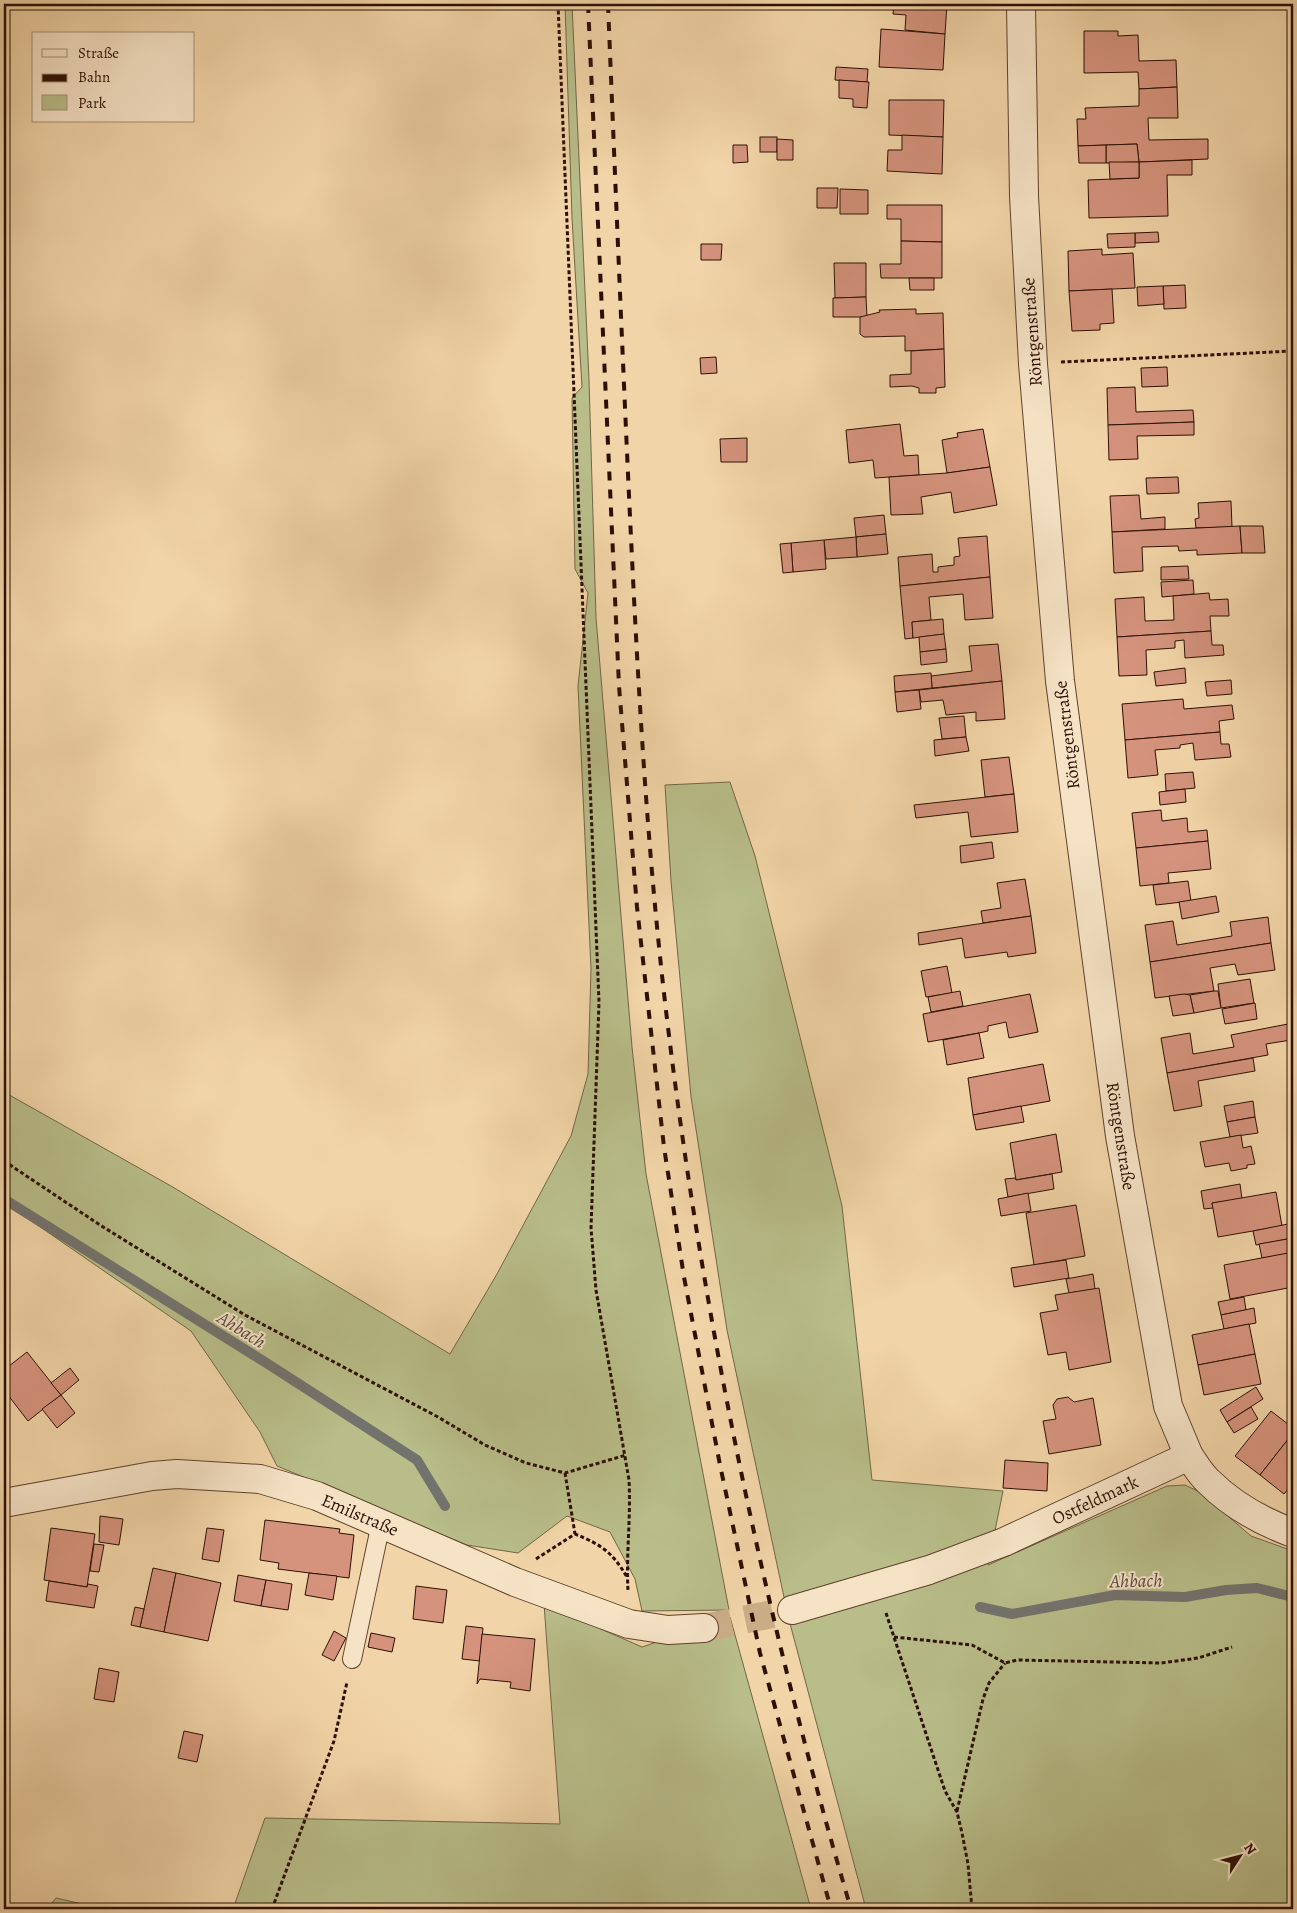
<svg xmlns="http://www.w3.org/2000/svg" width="1297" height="1913" font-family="Alegreya,serif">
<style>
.green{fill:#b8bd89;stroke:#726646}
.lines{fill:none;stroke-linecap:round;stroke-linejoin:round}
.stream{stroke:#73736e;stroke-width:10}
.building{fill:#d5937d;stroke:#2d1004}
.minor-tunnel{stroke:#caad86;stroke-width:28;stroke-dasharray:28 14;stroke-linecap:butt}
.service-casing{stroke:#5e412d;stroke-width:20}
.minor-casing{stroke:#5e412d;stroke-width:30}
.path{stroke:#2d1004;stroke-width:3;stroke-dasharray:4 2.5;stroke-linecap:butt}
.service{stroke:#f6e3c6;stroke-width:18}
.minor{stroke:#f6e3c6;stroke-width:28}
.rail{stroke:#2d1004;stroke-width:4;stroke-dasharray:9 9;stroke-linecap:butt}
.labels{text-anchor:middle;stroke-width:4;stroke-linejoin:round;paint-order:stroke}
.street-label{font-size:18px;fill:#2d1004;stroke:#f6e3c6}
.water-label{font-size:19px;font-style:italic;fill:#564a42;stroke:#f6e3c6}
</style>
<rect width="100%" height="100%" fill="#f1d4a7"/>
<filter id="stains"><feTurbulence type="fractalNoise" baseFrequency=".004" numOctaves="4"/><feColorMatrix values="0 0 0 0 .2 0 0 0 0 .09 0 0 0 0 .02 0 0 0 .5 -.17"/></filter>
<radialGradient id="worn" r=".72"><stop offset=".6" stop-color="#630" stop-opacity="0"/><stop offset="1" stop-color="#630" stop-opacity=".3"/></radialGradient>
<!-- green -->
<g class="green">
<polygon points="565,4 572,4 589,380 596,618 632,1047 646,1174 729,1610 642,1611 635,1579 610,1532 567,1516 518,1553 467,1545 277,1466 260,1432 191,1331 4,1202 4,1092 171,1186 450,1354 497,1274 571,1136 588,1074 591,969 578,686 588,593 575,569 572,398 582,387 572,218"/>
<polygon points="730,782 755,856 842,1206 872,1480 1003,1491 988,1565 1167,1486 1185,1485 1200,1492 1251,1536 1293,1551 1293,1909 866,1909 788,1616 727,1330 691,1097 671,881 665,785"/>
<polygon points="544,1604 642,1647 730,1617 811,1909 233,1909 265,1818 560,1824"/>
<polygon points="56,1898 104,1909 47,1909"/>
</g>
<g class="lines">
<!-- stream -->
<g class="stream">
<polyline points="4,1199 268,1364 417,1460 445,1506"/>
<polyline points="980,1607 1012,1614 1115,1595 1185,1597 1226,1590 1257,1588 1293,1597"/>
</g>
</g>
<!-- building -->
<g class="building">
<polygon points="894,4 947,4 945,34 905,30 906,15 893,14"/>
<polygon points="881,29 945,34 943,70 879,67"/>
<polygon points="1084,31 1118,31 1118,36 1138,35 1139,61 1176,60 1177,87 1139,89 1138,72 1084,73"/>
<polygon points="836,67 868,69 867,82 835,80"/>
<polygon points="839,80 869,82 867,108 853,107 853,99 839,98"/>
<polygon points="1177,87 1178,118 1148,118 1149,140 1208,139 1208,159 1139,162 1137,144 1078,146 1077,119 1086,119 1085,108 1139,106 1139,89"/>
<polygon points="889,100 944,100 943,137 889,135"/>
<polygon points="902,135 943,137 942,174 887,171 888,150 902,150"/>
<rect x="760" y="137" width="17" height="15"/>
<polygon points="777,139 793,140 793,160 777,160"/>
<polygon points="1137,144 1139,162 1106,163 1106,145"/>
<polygon points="733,145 747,145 748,162 733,163"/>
<polygon points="1106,145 1106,163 1079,163 1078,146"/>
<polygon points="1192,160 1192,175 1167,175 1168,216 1089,218 1088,180 1139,178 1139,162"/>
<polygon points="1109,162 1139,162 1139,178 1110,179"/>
<polygon points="817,188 838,188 837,208 817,208"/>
<polygon points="840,189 868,190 868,214 840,214"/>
<polygon points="887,205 942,205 942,242 901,241 901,219 887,219"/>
<polygon points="1158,232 1159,242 1135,243 1135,233"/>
<polygon points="1135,233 1135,247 1108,248 1107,234"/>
<polygon points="901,241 942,242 942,278 881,278 880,264 901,264"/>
<polygon points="701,244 722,244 721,260 701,260"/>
<polygon points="1102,249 1102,255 1133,253 1135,288 1069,291 1068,251"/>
<polygon points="834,263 866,263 866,297 835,298"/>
<polygon points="909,278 934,278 934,290 910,290"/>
<polygon points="1185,285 1186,308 1164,309 1163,286"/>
<polygon points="1163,286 1164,304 1138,306 1137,287"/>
<polygon points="1112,289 1114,323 1100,324 1100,330 1072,331 1069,291"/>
<polygon points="866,297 867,317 833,317 833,298"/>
<polygon points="916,309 916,314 943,313 944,349 905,351 905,336 864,337 860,334 860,317 880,312 879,310"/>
<polygon points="944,349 945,387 936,388 936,393 919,393 919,388 912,386 890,387 890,375 911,374 911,351"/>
<polygon points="716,357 717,373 701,374 700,358"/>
<polygon points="1167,367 1168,386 1142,387 1141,368"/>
<polygon points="1135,387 1136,412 1193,410 1194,422 1108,425 1107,388"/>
<polygon points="1194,422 1194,435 1137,436 1138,459 1109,460 1108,425"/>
<polygon points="900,424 904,456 918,455 919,475 875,478 873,460 849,463 846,430"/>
<polygon points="983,429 990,467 947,473 942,440 958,437 957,433"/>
<polygon points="747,438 747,462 721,462 720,439"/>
<polygon points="990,467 997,505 954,513 951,492 921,497 923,514 891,515 889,477 947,473"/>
<polygon points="1178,477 1179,493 1147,494 1146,478"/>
<polygon points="1139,495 1141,519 1165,517 1165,529 1112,532 1110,496"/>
<polygon points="1231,501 1232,527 1196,528 1195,519 1199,518 1198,503"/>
<polygon points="884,515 886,534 856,537 854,518"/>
<polygon points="1240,526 1242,553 1197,555 1197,550 1179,551 1178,546 1142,547 1143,571 1114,573 1112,532"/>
<polygon points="1240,526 1263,526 1265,553 1242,553"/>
<polygon points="886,534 888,554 857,557 856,537"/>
<polygon points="987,536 990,577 900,586 898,557 932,554 933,572 938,572 938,567 954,565 954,557 960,556 958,538"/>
<polygon points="856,537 857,557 826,559 824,540"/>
<polygon points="824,540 826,569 793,572 791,543"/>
<polygon points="791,543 793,572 783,573 780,544"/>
<polygon points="1188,566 1189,579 1161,580 1161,567"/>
<polygon points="990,577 993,618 965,620 963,594 929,597 931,620 912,622 913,638 905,639 900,586"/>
<polygon points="1193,580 1194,594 1162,597 1161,582"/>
<polygon points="1209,593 1210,600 1228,599 1229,616 1210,616 1211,631 1117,637 1115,599 1144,597 1145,621 1174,620 1173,596"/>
<polygon points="943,619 944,634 913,638 912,622"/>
<polygon points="1211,631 1212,645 1223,645 1224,655 1185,658 1184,640 1175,641 1175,648 1146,650 1147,675 1119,676 1117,637"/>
<polygon points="944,634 946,649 920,652 919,637"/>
<polygon points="998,644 1002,681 932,688 931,676 972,671 969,646"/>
<polygon points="946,649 947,662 921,665 920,652"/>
<polygon points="1185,668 1186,683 1156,686 1154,672"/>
<polygon points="931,673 932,688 895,692 894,676"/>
<polygon points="1231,680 1232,694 1207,696 1205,682"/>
<polygon points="1002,681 1005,719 976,721 976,712 946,715 943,700 921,702 919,690"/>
<polygon points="919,690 921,709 897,712 895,692"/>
<polygon points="1183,699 1184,709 1232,705 1234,719 1219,721 1220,732 1125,740 1122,704"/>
<polygon points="964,716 966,737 942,739 939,718"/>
<polygon points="1220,732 1221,744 1229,744 1231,757 1195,760 1193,743 1180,745 1180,748 1155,750 1158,775 1128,778 1125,740"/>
<polygon points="966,737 969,751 935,756 934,740"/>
<polygon points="1009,757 1014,794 985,797 981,760"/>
<polygon points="1193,772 1195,788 1166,791 1165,774"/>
<polygon points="1185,789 1186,802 1160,805 1159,792"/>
<polygon points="1014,794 1018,832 971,837 968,812 916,818 914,805"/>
<polygon points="1161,810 1162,821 1187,818 1188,832 1207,830 1208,841 1136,848 1132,813"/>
<polygon points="1208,841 1211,869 1168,873 1169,883 1140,886 1136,848"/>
<polygon points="992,842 994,858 961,863 960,846"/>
<polygon points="1025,879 1031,916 983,923 981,911 1001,908 997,883"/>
<polygon points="1188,881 1191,901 1156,905 1153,885"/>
<polygon points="1216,896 1219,912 1182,919 1179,902"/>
<polygon points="1031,916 1036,953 1008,957 1007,952 965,958 962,938 919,945 918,933"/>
<polygon points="1268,917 1271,943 1150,962 1145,925 1173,921 1177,945 1232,936 1230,922"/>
<polygon points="1271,943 1275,970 1238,975 1235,964 1210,968 1214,991 1155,998 1150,962"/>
<polygon points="947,966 952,993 926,997 921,971"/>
<polygon points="1250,979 1254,1003 1221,1008 1218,984"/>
<polygon points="960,991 963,1006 931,1012 928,997"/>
<polygon points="1214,991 1218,991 1221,1008 1194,1013 1190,995"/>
<polygon points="1030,994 1038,1032 1009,1038 1006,1022 988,1026 988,1031 979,1033 928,1042 923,1014"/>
<polygon points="1184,994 1190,995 1194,1013 1173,1016 1169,996"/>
<polygon points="1255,1003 1257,1019 1225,1024 1222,1009"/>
<polygon points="1288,1024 1291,1040 1266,1044 1268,1055 1167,1073 1161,1038 1190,1033 1193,1054 1234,1047 1231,1035"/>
<polygon points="979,1033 984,1058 947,1065 943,1040"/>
<polygon points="1253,1058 1255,1071 1198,1081 1202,1106 1174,1111 1167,1073"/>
<polygon points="1043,1064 1050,1101 973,1115 968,1078"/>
<polygon points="1253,1101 1255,1117 1227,1122 1224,1106"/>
<polygon points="1021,1106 1024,1122 976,1130 973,1115"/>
<polygon points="1255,1117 1258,1133 1230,1137 1227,1122"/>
<polygon points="1056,1134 1062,1172 1016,1180 1010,1143"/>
<polygon points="1241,1135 1243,1148 1251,1146 1255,1164 1247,1165 1247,1168 1231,1171 1229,1163 1205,1167 1200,1142"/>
<polygon points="1052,1174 1054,1189 1008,1197 1005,1179 1015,1178 1016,1180"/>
<polygon points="1240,1184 1242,1199 1212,1203 1213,1208 1204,1209 1201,1191"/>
<polygon points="1276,1192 1282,1226 1218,1237 1212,1203"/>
<polygon points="1028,1193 1031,1211 1001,1216 998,1199"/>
<polygon points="1076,1205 1085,1256 1034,1265 1026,1213"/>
<polygon points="1293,1223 1293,1238 1256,1245 1253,1231"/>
<polygon points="1293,1238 1293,1254 1262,1258 1259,1244"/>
<polygon points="1288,1253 1293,1287 1230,1299 1224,1265"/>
<polygon points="1066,1260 1069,1278 1014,1287 1011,1268"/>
<polygon points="1093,1274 1095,1289 1069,1293 1066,1279"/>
<polygon points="1099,1288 1111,1362 1069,1370 1066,1352 1048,1355 1040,1313 1058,1310 1055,1295"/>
<polygon points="1244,1297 1246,1310 1221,1315 1218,1302"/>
<polygon points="1254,1308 1256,1323 1224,1329 1221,1315"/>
<polygon points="1249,1324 1255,1354 1198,1365 1192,1335"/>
<polygon points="27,1352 61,1395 28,1421 4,1390 4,1370"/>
<polygon points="1255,1354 1261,1384 1204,1395 1198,1365"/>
<polygon points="70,1368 79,1380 61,1395 51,1383"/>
<polygon points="1256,1387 1263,1399 1227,1422 1220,1410"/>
<polygon points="61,1395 75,1413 57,1428 42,1409"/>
<polygon points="1068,1397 1074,1402 1093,1398 1101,1445 1049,1454 1043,1421 1056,1419 1053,1405 1057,1399"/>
<polygon points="1251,1407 1258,1419 1234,1433 1227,1422"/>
<polygon points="1271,1411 1293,1428 1293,1433 1260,1475 1235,1456"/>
<polygon points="1293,1433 1293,1483 1284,1494 1260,1475"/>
<polygon points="1005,1460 1048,1463 1047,1491 1003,1488"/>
<polygon points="100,1516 123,1519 119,1545 99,1542"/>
<polygon points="265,1520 340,1529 339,1533 354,1535 349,1578 278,1569 279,1563 260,1560"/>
<polygon points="51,1528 95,1534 87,1587 44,1580"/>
<polygon points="207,1528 224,1530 219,1562 202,1559"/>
<polygon points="94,1544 104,1545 99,1572 90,1571"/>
<polygon points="153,1568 176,1573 164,1632 140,1627"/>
<polygon points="176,1573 221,1583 208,1641 164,1632"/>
<polygon points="309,1573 337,1576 333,1600 305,1595"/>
<polygon points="238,1575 266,1580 261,1606 234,1601"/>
<polygon points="266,1580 292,1584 288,1610 261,1606"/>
<polygon points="49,1581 87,1587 88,1584 98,1586 94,1608 46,1601"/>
<polygon points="416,1586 447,1590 443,1623 413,1619"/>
<polygon points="135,1607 144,1609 140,1627 131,1625"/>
<polygon points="466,1626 483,1628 480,1661 462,1659"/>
<polygon points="334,1631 346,1638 334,1661 322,1655"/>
<polygon points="371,1633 395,1638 392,1652 368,1647"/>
<polygon points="482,1634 535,1639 530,1691 510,1688 511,1682 480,1679 477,1684"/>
<polygon points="99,1668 119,1672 114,1702 94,1699"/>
<polygon points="184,1731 203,1735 197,1762 178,1758"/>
</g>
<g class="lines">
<!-- minor-tunnel -->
<polyline class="minor-tunnel" points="704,1628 792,1610"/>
<defs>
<polyline id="service" points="352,1659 381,1523"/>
<g id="minor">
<polyline points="1021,4 1024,196 1033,364 1060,681 1120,1136 1168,1406 1189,1456"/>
<polyline points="4,1503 152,1476 177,1474 260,1479 317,1496 515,1582 629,1624 668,1630 704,1628"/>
<path d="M792 1610 929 1570 1004 1542 1189 1456C1195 1464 1200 1474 1208 1481 1231 1504 1263 1522 1293 1533"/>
</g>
</defs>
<!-- service casing -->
<use href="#service" class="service-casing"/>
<!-- minor casing -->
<use href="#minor" class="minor-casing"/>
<!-- path -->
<g class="path">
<path d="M558 4 599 1002 591 1228 596 1290 629 1480C631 1517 626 1554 628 1591"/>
<polyline points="1061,362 1293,351"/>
<polyline points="4,1161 100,1225 245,1315 438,1417 485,1445 526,1463 565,1473 626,1455"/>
<polyline points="565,1473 575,1534"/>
<path d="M536 1559 575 1534C602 1545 612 1552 627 1577"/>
<polyline points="886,1613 945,1791 957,1812 962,1833 968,1864 972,1909"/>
<polyline points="894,1637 972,1645 1005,1663 1017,1660 1161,1663 1198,1658 1232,1647"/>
<polyline points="957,1811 983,1699 989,1683 1005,1663"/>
<polyline points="272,1909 334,1741 347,1682"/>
</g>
<!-- service -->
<use href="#service" class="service"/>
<!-- minor -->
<use href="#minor" class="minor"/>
<!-- rail -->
<g class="rail">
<polyline points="588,4 619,686 637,907 664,1147 684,1277 720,1465 760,1653 831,1909"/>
<path d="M608 4C615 175 622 346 630 517 638 684 647 852 667 1019 703 1320 765 1618 851 1909"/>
</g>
</g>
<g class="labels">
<!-- street labels -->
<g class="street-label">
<text transform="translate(1032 332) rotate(-94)" y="6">Röntgenstraße</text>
<text transform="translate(1067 735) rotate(-97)" y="6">Röntgenstraße</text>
<text transform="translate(1121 1136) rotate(81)" y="6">Röntgenstraße</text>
<text transform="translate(1095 1500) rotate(-25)" y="6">Ostfeldmark</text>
<text transform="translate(360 1515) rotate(23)" y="6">Emilstraße</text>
</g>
<!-- water labels -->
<g class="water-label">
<text transform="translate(242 1329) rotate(32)" y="7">Ahbach</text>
<text transform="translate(1136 1580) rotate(-1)" y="7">Ahbach</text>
</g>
</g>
<!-- margin -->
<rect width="1297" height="1913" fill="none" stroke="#f1d4a7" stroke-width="20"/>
<rect x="5" y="5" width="1287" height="1903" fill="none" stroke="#2d1004" stroke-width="2.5"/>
<rect x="10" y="10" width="1277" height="1893" fill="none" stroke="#2d1004"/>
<!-- legend -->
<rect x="32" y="32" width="162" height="90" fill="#f6e3c6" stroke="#a68f78"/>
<rect x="42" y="49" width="25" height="8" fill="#f6e3c6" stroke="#a68f78"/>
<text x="78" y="58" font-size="15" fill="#2d1004">Straße</text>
<rect x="42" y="74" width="25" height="8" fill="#2d1004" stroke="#a68f78"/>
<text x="78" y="82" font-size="15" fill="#2d1004">Bahn</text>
<rect x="42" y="95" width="25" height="15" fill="#b8bd89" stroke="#a68f78"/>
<text x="78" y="108" font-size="15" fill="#2d1004">Park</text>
<!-- north arrow -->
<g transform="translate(1240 1856) rotate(54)" stroke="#f6e3c6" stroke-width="4" paint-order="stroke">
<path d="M0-4L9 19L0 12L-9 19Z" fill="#2d1004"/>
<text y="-8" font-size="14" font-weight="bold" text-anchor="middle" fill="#2d1004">N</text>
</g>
<rect width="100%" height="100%" filter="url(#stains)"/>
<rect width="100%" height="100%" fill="url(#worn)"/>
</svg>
